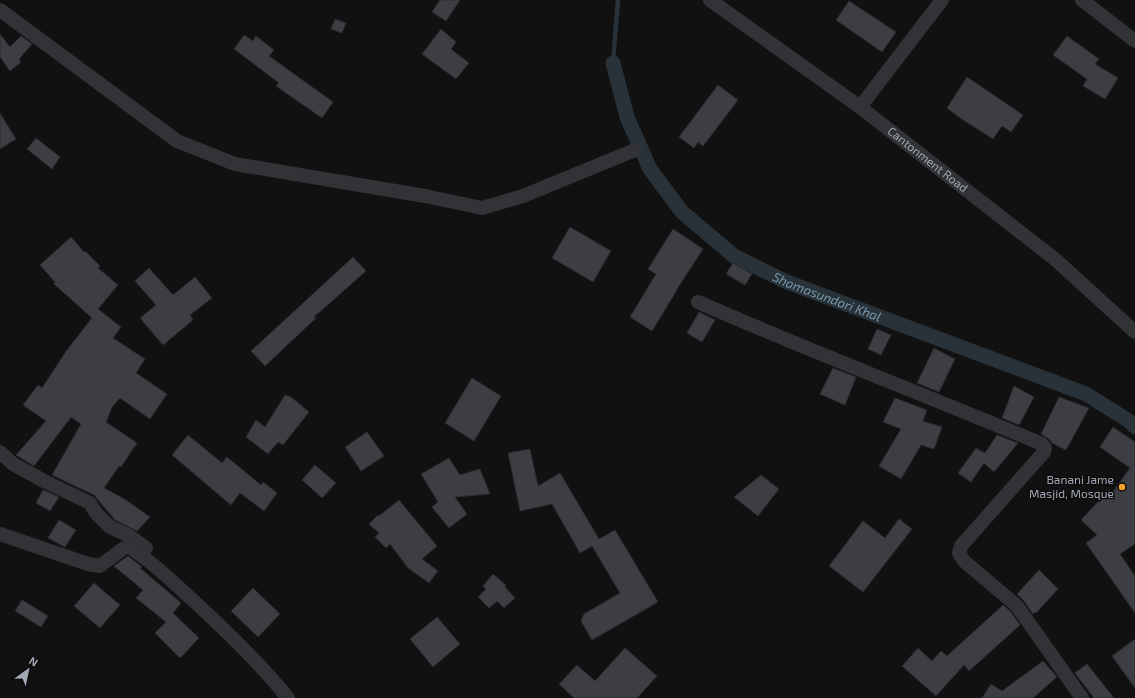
<svg xmlns="http://www.w3.org/2000/svg" width="1135" height="698" font-family="'Exo 2',sans-serif">
<style>
.lines{fill:none;stroke-linecap:round;stroke-linejoin:round}
.stream{stroke:#293238;stroke-width:4.5}
.canal{stroke:#293238;stroke-width:15}
.building{fill:#3d3e43;stroke:#2b2b2f}
.minor{stroke:#323337;stroke-width:14}
.poi-dot{fill:#f3a229;stroke:#0c0c0d;stroke-width:1.5}
.labels{text-anchor:middle;stroke-width:3;stroke-linejoin:round;paint-order:stroke}
.street-label{font-size:12px;fill:#a2a8b3;stroke:#0c0c0d}
.poi-label{font-size:12px;fill:#a2a8b3;stroke:#0c0c0d;text-anchor:end}
.water-label{font-size:13px;font-style:italic;fill:#7899af;stroke:#0c0c0d}
</style>
<rect width="100%" height="100%" fill="#111112"/>
<g class="lines">
<!-- stream -->
<polyline class="stream" points="613,63 618,0"/>
<!-- canal -->
<path class="canal" id="s1" d="M613 63 627 117 650 169 682 212 734 256 787 282 1086 394 1129 421 1135 427"/>
</g>
<!-- building -->
<g class="building">
<polygon points="440,0 460,0 446,21 432,12"/>
<polygon points="849,1 896,32 882,52 836,20"/>
<polygon points="335,19 346,23 342,33 331,29"/>
<polygon points="441,29 456,42 451,49 469,63 456,79 422,54"/>
<polygon points="0,34 10,47 21,36 32,44 19,59 21,62 10,71 0,57"/>
<polygon points="244,35 253,41 256,36 274,50 269,56 333,102 322,118 276,86 279,83 234,49"/>
<polygon points="1067,36 1099,59 1095,64 1118,78 1105,99 1083,86 1087,79 1053,55"/>
<polygon points="967,77 1023,115 1011,132 1002,126 993,139 960,118 947,108"/>
<polygon points="718,85 738,100 703,146 698,142 694,148 679,137"/>
<polygon points="0,113 16,139 0,149"/>
<polygon points="36,138 60,157 52,169 27,149"/>
<polygon points="570,227 611,251 593,282 552,258"/>
<polygon points="673,229 703,249 677,289 677,290 652,331 630,317 656,274 648,269"/>
<polygon points="71,237 84,252 85,251 100,266 98,268 118,285 98,309 121,327 113,338 145,359 136,373 167,394 150,419 120,398 112,407 106,422 137,443 121,467 119,466 104,488 126,500 150,517 137,531 115,520 94,495 52,475 81,424 71,417 34,466 16,455 46,421 23,405 38,385 42,388 67,350 92,318 54,284 55,282 40,265"/>
<polygon points="353,257 366,271 314,317 316,318 265,366 251,351"/>
<polygon points="733,263 752,274 745,285 726,274"/>
<polygon points="149,268 173,295 195,277 212,298 190,315 193,320 163,345 140,318 156,305 135,281"/>
<polygon points="699,312 715,320 702,342 687,333"/>
<polygon points="877,329 891,335 881,355 868,349"/>
<polygon points="934,348 955,359 939,392 917,383"/>
<polygon points="833,368 856,377 845,405 820,394"/>
<polygon points="472,378 501,396 474,441 445,423"/>
<polygon points="1014,386 1034,397 1019,425 1002,418"/>
<polygon points="285,395 291,397 309,412 283,445 278,442 268,454 246,437 256,420 265,427"/>
<polygon points="1059,397 1089,408 1066,450 1052,443 1049,439 1041,434"/>
<polygon points="895,398 927,410 923,421 942,427 934,449 921,445 901,479 879,466 901,429 883,422"/>
<polygon points="1113,427 1135,442 1135,544 1120,554 1135,576 1135,613 1086,543 1097,535 1081,520 1109,490 1112,493 1130,468 1100,447"/>
<polygon points="367,432 384,456 361,471 345,447"/>
<polygon points="188,435 222,463 227,457 261,485 263,482 277,493 264,511 240,493 231,505 172,455"/>
<polygon points="997,435 1018,443 994,472 984,463 971,482 958,473 976,448 985,453"/>
<polygon points="530,449 538,486 560,473 599,539 615,530 658,602 592,640 581,621 584,614 620,593 592,546 580,553 552,504 520,511 508,453"/>
<polygon points="449,458 460,475 480,469 490,494 455,497 467,514 449,528 432,507 438,502 421,474"/>
<polygon points="315,465 336,483 322,498 302,480"/>
<polygon points="761,475 779,489 758,516 734,497"/>
<polygon points="43,490 59,497 50,511 36,503"/>
<polygon points="399,500 437,546 422,559 438,571 429,583 408,568 390,544 386,548 375,537 379,533 369,524 378,515 379,516"/>
<polygon points="899,519 912,529 863,592 829,566 863,521 885,538"/>
<polygon points="59,520 76,530 65,547 48,538"/>
<polygon points="128,556 142,567 140,568 181,603 173,613 199,638 180,658 155,633 166,622 136,598 143,590 114,566"/>
<polygon points="1039,570 1058,589 1036,613 1035,612 1033,614 1024,601 1017,594"/>
<polygon points="493,574 506,585 505,587 515,598 504,608 497,601 489,608 478,597 486,589 483,586"/>
<polygon points="94,583 120,605 100,628 74,606"/>
<polygon points="253,588 280,614 258,637 231,611"/>
<polygon points="22,600 48,616 41,627 15,611"/>
<polygon points="1003,605 1011,612 1020,625 969,671 964,665 936,696 902,666 918,648 932,661 941,651 947,656"/>
<polygon points="437,617 460,644 433,667 410,639"/>
<polygon points="1135,639 1135,688 1112,656"/>
<polygon points="625,648 657,676 637,698 574,698 559,684 577,665 595,681"/>
<polygon points="1043,661 1057,677 1033,698 982,698 991,684 1002,691"/>
<polygon points="1087,664 1114,698 1094,698 1075,673"/>
</g>
<g class="lines">
<!-- minor -->
<g class="minor">
<path id="s2" d="M710 0 860 107 1056 260 1135 332"/>
<polyline points="1082,0 1135,41"/>
<polyline points="0,10 177,141 235,164 425,196 482,208 523,196 635,150"/>
<polyline points="860,107 942,0"/>
<path d="M698 302C812 352 928 396 1042 444L1045 448 1044 452 961 546 959 553 964 561 1017 606 1082 698"/>
<polyline points="0,452 13,464 44,481 90,503 96,513 110,527 128,535 146,548"/>
<path d="M0 534 88 564 100 566 121 550 128 546C149 560 167 576 185 593 221 626 257 660 288 698"/>
</g>
</g>
<!-- markers -->
<circle class="poi-dot" cx="1122" cy="487" r="4"/>
<g class="labels">
<!-- street labels -->
<g class="street-label">
<text dy="4" stroke="none"><textPath href="#s2" startOffset="270">Cantonment Road</textPath></text>
</g>
<!-- poi labels -->
<g class="poi-label">
<text x="1114" y="484">Banani Jame<tspan x="1114" dy="14">Masjid, Mosque</tspan></text>
</g>
<!-- water labels -->
<g class="water-label">
<text dy="5" stroke="none"><textPath href="#s1" startOffset="336">Shamasundori Khal</textPath></text>
</g>
</g>
<!-- north arrow -->
<g transform="translate(28 670) rotate(33)" stroke="#0c0c0d" stroke-width="3" paint-order="stroke">
<path d="M0-3L7 15L0 10L-7 15Z" fill="#a2a8b3"/>
<text y="-6" font-size="11" font-weight="bold" text-anchor="middle" fill="#a2a8b3">N</text>
</g>
</svg>
